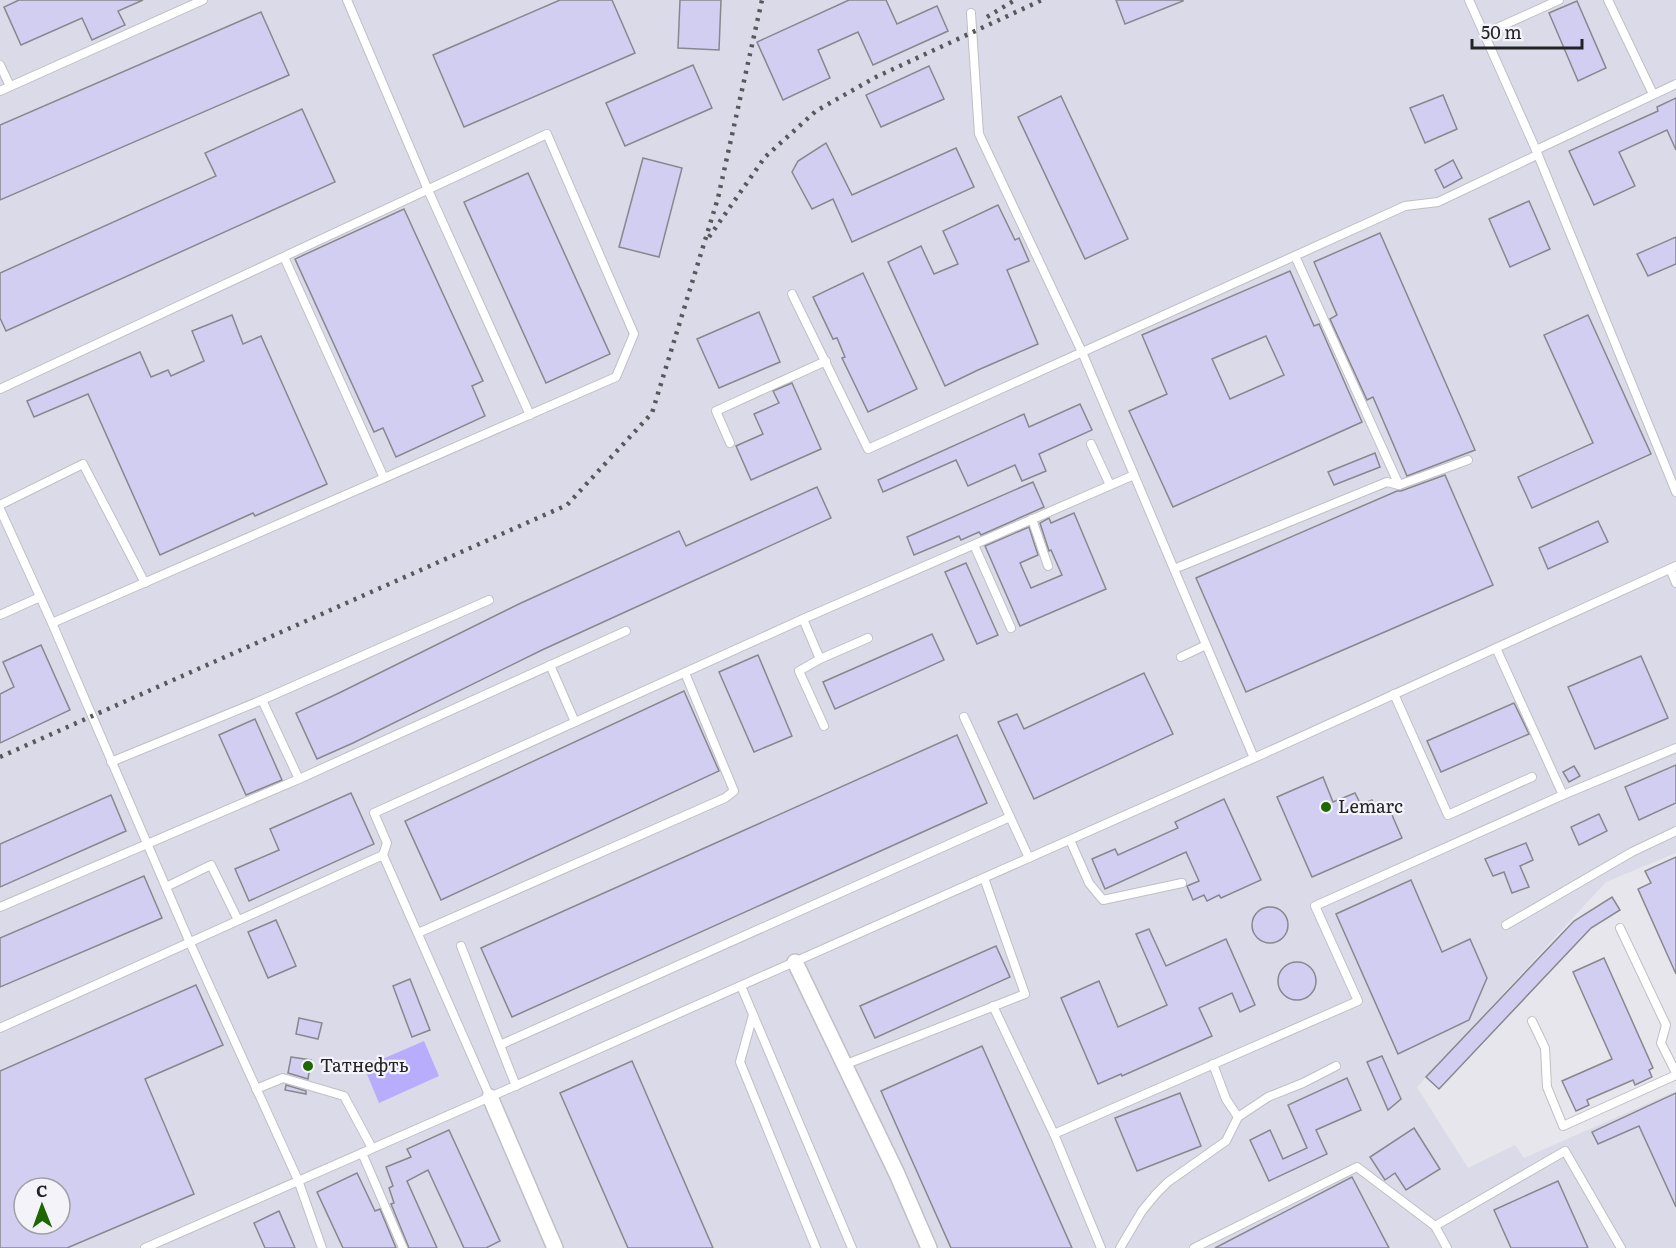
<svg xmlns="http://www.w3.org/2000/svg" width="1676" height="1248" font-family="Literata,serif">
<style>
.built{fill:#dbdae8;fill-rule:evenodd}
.green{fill:#b8adfd}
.building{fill:#d2cef2;stroke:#88878d;stroke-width:1.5;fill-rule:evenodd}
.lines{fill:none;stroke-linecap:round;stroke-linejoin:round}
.service-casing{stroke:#bfbfc5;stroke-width:10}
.minor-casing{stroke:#bfbfc5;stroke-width:18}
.service{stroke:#fff;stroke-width:8}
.minor{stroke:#fff;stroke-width:15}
.rail{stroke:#58585c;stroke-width:4.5;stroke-dasharray:3 6;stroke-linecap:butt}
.poi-dot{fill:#1f6801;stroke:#f4f3fa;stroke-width:2}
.labels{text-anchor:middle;stroke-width:4.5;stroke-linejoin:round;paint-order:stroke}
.poi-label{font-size:18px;fill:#232326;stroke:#f4f3fa;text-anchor:start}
</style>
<rect width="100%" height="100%" fill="#e7e6ec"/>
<!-- built -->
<path class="built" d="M0 0H1676V853L1606 882 1417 1087 1468 1168 1515 1145 1524 1158 1676 1091V1248H0ZM24 1188H60V1224H24Z"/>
<!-- green -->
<polygon class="green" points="424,1041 439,1076 379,1103 364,1067"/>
<!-- building -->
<g class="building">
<polygon points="19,0 143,0 118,11 125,25 92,40 82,18 21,45 4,7"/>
<polygon points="560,0 612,0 635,53 464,127 433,55"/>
<polygon points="680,0 721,0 719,50 678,48"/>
<polygon points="849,0 886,0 897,24 937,6 948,31 873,65 858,32 818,50 830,78 783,100 757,42"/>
<polygon points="1116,0 1183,0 1183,1 1125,24"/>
<polygon points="1577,1 1606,68 1578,81 1549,13"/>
<polygon points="261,12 289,75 0,200 0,125"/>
<polygon points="693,65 712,108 625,146 606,103"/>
<polygon points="929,66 944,99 881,127 866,95"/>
<polygon points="1443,95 1457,129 1425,143 1410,108"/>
<polygon points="1061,96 1128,239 1085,259 1018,117"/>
<polygon points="1676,98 1676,150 1667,130 1619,152 1635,186 1594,205 1569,151 1658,111 1657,107"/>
<polygon points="302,109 335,182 6,331 0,318 0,273 216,176 205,153"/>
<polygon points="826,143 852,195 956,148 974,187 852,242 833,199 812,209 792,172 798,161"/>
<polygon points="643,158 682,168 659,257 619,247"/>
<polygon points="1453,160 1462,178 1444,188 1435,170"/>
<polygon points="528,173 610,354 546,383 464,202"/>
<polygon points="1529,201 1550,249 1510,267 1489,219"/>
<polygon points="998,205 1015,240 1019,238 1029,261 1007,270 1038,344 978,370 945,386 888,262 921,246 934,274 958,264 943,231"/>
<polygon points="404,209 483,381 472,386 485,416 396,457 383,428 374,432 295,259"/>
<polygon points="1380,233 1475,450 1407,476 1373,397 1367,400 1330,319 1337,315 1314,262"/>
<polygon points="1676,237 1676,264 1648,276 1637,254"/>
<path d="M1290 271 1314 326 1319 324 1362 422 1173 507 1129 411 1167 394 1142 335ZM1266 336 1284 375 1230 399 1212 359Z"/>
<polygon points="863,273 917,389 868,412 842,358 845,357 837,338 833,339 813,297"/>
<polygon points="759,312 780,362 719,388 697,339"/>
<polygon points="232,315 243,344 261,336 327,484 255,516 253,513 160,555 88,394 34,417 27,401 140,352 151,377 168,370 171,376 204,361 192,331"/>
<polygon points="1588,315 1651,454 1532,508 1518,477 1593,443 1544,335"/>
<polygon points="792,383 821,449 751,480 736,446 763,434 754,414 779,403 773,391"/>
<polygon points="1080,404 1092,430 1039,454 1046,471 1022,481 1015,465 968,486 956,460 883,492 878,480 1024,414 1029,427"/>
<polygon points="1375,453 1380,467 1334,485 1328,472"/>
<polygon points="1445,475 1493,585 1246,692 1196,578 1397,491 1401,491"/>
<polygon points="1033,482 1044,507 981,535 979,532 961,540 959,536 914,555 907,537"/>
<polygon points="817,487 831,518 542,650 353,743 317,759 296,713 337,694 521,603 679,531 686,546"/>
<polygon points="1074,513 1106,589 1020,626 985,546 1029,527 1038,555 1020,563 1031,588 1062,575 1051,550 1049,551 1040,523 1049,518 1051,523"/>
<polygon points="1598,521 1608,542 1548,569 1539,548"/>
<polygon points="966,563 998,635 977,644 945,572"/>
<polygon points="932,634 944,660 835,709 823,682"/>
<polygon points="41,645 70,710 0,743 0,694 14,687 3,662"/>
<polygon points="758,655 792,736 754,752 719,672"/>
<polygon points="1641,656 1668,718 1595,749 1568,687"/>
<polygon points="1144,673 1173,734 1034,799 998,722 1017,714 1024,729"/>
<polygon points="684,691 719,771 441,900 405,821"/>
<polygon points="1514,703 1529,734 1441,772 1427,741"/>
<polygon points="255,719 282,780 246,795 219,735"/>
<polygon points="957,735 987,803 512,1017 481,948"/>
<polygon points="1676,765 1676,803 1639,820 1625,787"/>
<polygon points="1574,766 1580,776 1569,782 1563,772"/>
<polygon points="1323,777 1333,802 1355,793 1361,805 1372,800 1378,813 1389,808 1402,838 1312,877 1277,797"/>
<polygon points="351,793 374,844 249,901 235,869 279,850 270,829"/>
<polygon points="111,795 126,831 0,887 0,844"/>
<polygon points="1224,799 1261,880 1221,898 1219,895 1207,901 1204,895 1193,900 1187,886 1199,881 1186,852 1105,889 1092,859 1115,849 1118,855 1178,828 1175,822"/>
<polygon points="1599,814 1607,831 1579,845 1571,827"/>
<polygon points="1526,843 1533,860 1520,866 1529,887 1512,893 1504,872 1493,876 1485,859"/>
<polygon points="1676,857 1676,974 1638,889 1651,883 1645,871"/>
<polygon points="144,876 162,918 0,987 0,938"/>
<polygon points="1411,880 1442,952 1470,939 1487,978 1469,1020 1398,1054 1336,914"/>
<polygon points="1612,897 1620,910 1591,928 1439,1089 1426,1077 1574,921"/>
<circle cx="1270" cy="925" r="18"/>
<polygon points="276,920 296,966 268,978 248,932"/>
<polygon points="1149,929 1166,966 1226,939 1255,1005 1240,1012 1232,993 1199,1008 1212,1036 1122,1076 1121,1074 1098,1084 1061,998 1099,981 1118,1027 1167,1005 1136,934"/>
<polygon points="996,946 1010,977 875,1038 860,1006"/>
<polygon points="1604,958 1653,1068 1649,1070 1652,1077 1635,1085 1633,1080 1587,1100 1589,1105 1576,1111 1562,1081 1612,1059 1573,972"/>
<circle cx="1297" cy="981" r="19"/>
<polygon points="410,979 430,1030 412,1037 393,986"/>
<path d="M196 985 223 1045 145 1079 194 1194 67 1248H0V1071ZM24 1188H60V1224H24Z"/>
<polygon points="299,1018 322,1023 318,1039 296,1034"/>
<polygon points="982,1046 1072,1248 951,1248 881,1091"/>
<polygon points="1382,1056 1401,1099 1388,1110 1367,1062"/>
<polygon points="291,1057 311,1060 308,1079 288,1073"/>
<polygon points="632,1061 713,1248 628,1248 560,1093"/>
<polygon points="1347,1078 1361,1110 1316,1130 1327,1154 1269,1181 1250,1140 1270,1130 1283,1159 1307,1148 1288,1105"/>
<polygon points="286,1085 306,1091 306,1094 285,1090"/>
<polygon points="1180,1093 1201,1146 1137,1171 1115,1118"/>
<polygon points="1676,1093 1676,1207 1639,1126 1598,1144 1592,1132"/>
<polygon points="1414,1128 1440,1169 1406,1190 1395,1173 1385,1180 1370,1157"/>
<polygon points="449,1130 500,1241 486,1248 464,1248 428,1170 407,1181 437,1248 409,1248 391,1204 394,1203 389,1188 393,1186 386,1167 411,1157 407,1149"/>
<polygon points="357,1173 375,1211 380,1209 396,1248 343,1248 317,1192"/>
<polygon points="1352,1177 1389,1248 1215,1248"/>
<polygon points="1558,1181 1588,1248 1511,1248 1494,1210"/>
<polygon points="279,1211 295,1248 265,1248 254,1223"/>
</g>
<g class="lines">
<defs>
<g id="service">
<polyline points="347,0 428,190 530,415"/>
<polyline points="1469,0 1536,150 1676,492"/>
<polyline points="1608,0 1653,94"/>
<polyline points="971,13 979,134 1082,352 1254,758"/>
<polyline points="1484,34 1559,0"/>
<polyline points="0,65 10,86"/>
<polyline points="0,91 203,0"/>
<polyline points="1536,150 1676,84"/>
<polyline points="1295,256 1399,485"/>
<polyline points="284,257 384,478"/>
<polyline points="792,294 868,449 1405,206 1438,202 1537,155"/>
<polyline points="0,389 547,134 634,334 616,377 52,623"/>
<polyline points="730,443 716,411 826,361"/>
<polyline points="1091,444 1110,485"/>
<polyline points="0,505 83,464 145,583"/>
<polyline points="0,509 52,623 190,943 298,1180 322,1248"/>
<polyline points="1032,519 1048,566"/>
<polyline points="974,545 1011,628"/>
<polyline points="1174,569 1387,482 1399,485 1468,460"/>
<polyline points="1670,569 1676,583"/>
<polyline points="0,615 40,597"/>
<polyline points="803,619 820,659"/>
<polyline points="1496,648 1563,795"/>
<polyline points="1181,657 1206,645"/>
<polyline points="550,665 575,722"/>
<polyline points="1394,694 1448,815 1532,777"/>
<polyline points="262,700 489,600"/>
<polyline points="964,717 1029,858"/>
<polyline points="824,726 799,671 820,659 868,638"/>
<polyline points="299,779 626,631"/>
<polyline points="1070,840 1089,883 1103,900 1182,883"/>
<polyline points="383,855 387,843 374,813 803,619 1134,475"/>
<polyline points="166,887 211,865 238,920"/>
<polyline points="0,907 299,779 262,700 111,762"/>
<polyline points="1506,925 1632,852 1676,831"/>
<polyline points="1620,928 1666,1025 1661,1043 1676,1073"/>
<polyline points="418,933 725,798 734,791 685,673"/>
<polyline points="461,946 516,1086"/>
<polyline points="741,986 852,1248"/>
<polyline points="993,1006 1054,1134 1101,1248"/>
<polyline points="753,1015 740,1062 816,1248"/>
<polyline points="1532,1021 1545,1048 1547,1087 1563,1126 1676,1075"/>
<polyline points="0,1028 383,855 490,1097"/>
<polyline points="500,1045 1010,817"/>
<polyline points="1213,1064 1226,1099 1238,1117"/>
<polyline points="844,1065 1025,994 984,878"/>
<polyline points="256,1089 283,1078 344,1096 372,1148"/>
<polyline points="1054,1134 1358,1001 1315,906 1563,795 1676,748"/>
<polyline points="362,1153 403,1248"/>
<polyline points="145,1248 490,1097 1263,754 1676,566"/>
<polyline points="1120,1248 1142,1211 1156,1194 1168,1182 1226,1141 1238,1117 1268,1097 1303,1083 1336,1066"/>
<polyline points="1194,1248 1357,1167 1435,1226"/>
<polyline points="1447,1248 1435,1226 1565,1151 1621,1248"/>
</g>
<g id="minor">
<polyline points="795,962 897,1174 929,1248"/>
<polyline points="490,1097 555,1248"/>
</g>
</defs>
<!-- service casing -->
<use href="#service" class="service-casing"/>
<!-- minor casing -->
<use href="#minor" class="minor-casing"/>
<!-- service -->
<use href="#service" class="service"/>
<!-- minor -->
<use href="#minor" class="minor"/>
<!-- rail -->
<g class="rail">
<polyline points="987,17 1015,0"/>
<polyline points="709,237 765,157 816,111 876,77 1042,0"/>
<polyline points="0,757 567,505 652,413 718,198 762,0"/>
</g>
</g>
<!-- markers -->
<g class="poi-dot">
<circle cx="1326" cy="807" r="6"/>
<circle cx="308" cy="1066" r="6"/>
</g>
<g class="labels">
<!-- poi labels -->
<g class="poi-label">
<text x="1338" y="813">Lemarc</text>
<text x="320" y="1072">Татнефть</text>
</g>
</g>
<!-- north arrow -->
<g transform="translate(42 1206) rotate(359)"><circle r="28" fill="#f4f3fa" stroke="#a0a0a5" stroke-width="1.5"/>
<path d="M0-4.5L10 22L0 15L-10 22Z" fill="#1f6801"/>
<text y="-9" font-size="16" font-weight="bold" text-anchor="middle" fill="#232326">С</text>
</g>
<!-- scale -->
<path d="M1472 39v9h110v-9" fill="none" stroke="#232326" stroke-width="3"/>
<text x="1481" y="39" font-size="18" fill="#232326" stroke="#f4f3fa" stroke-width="4.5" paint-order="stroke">50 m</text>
</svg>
